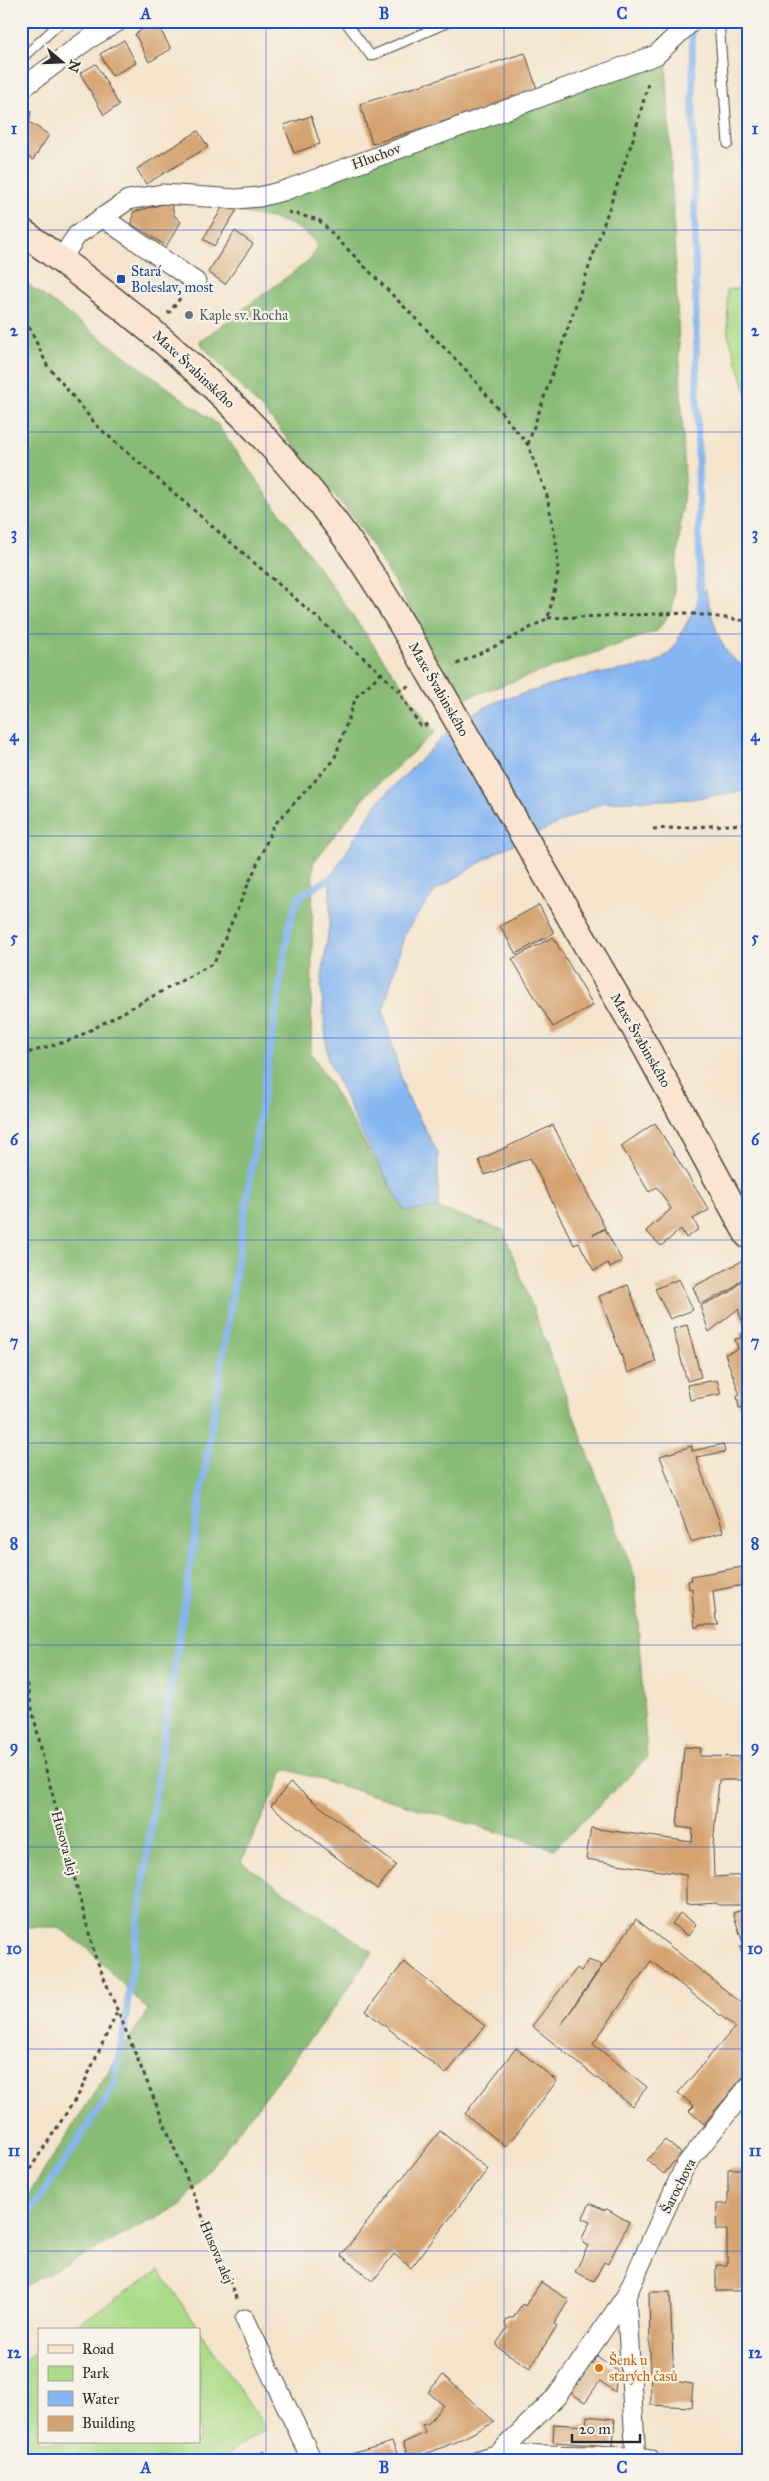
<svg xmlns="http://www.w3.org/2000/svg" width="769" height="2481" font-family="'IM FELL Great Primer',serif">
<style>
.green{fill:#abdb88;stroke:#6b835a}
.forest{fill:#88bb74;stroke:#5a7350}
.water{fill:#86b6f1;stroke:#58708e}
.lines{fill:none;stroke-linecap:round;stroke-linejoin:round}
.stream{stroke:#86b6f1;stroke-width:7}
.building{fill:#d5a371}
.service-casing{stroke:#494743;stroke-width:11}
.minor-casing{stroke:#494743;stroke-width:21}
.secondary-casing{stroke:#494743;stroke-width:29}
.path{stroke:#494743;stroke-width:3;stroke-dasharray:4 4;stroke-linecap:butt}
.service{stroke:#fff;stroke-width:9}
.minor{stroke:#fff;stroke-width:19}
.secondary{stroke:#fce5d0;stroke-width:26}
.secondary-bridge-casing{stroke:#494743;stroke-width:29;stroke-linecap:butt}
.secondary-bridge{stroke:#fce5d0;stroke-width:26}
.grid{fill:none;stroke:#1d4ed8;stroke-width:1;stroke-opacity:0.55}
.transit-dot{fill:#1a4fb4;stroke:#f7f3e8;stroke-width:2}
.worship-dot{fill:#6b7280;stroke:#f7f3e8;stroke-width:2}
.food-dot{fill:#e8710a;stroke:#f7f3e8;stroke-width:2}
.labels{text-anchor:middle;stroke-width:4.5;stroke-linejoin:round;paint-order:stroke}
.street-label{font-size:14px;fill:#2b2b2b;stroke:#f7f3e8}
.transit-label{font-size:14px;fill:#164399;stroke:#f7f3e8;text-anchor:start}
.worship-label{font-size:14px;fill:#5b616d;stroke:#f7f3e8;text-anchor:start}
.food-label{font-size:14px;fill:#c56008;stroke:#f7f3e8;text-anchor:start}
.neatline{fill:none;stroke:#1d4ed8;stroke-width:2}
.grid-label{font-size:16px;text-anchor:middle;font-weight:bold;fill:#1d4ed8}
</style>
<rect width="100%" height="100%" fill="#f7f3e8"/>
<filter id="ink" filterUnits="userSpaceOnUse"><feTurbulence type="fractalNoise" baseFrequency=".02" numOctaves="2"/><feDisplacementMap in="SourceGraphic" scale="10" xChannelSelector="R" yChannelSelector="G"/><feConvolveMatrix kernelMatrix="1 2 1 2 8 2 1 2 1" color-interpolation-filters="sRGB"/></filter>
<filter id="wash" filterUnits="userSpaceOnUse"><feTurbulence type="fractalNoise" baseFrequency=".0096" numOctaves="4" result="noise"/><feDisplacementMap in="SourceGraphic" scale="20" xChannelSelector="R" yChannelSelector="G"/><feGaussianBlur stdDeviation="1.12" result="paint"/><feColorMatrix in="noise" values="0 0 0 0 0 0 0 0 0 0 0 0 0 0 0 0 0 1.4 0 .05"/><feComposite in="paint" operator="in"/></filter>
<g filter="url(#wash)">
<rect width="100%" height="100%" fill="#f4e4cc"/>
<!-- green -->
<g class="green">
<polygon points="748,287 748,397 728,334 727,290"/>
<polygon points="159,2270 266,2429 220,2460 21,2460 21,2362 39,2350 39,2442 199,2442 199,2330 69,2330"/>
</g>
<!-- forest -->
<g class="forest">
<path d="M666 55 685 481 672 610 657 631 457 701 402 595 357 522 273 421 199 342 310 260 318 247C304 221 265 217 238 212Z"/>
<polygon points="21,279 217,424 435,732 368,793 313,863 311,1052 405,1211 438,1208 503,1230 635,1577 647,1758 554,1849 285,1769 241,1862 373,1952 337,2004 181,2205 21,2288 21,2206 148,2010 87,1948 58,1927 21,1927"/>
</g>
<!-- water -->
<path class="water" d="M705 590C713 616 718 659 748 667V790L692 799 604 802 499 851 436 890 405 932 383 1011 405 1092 438 1153V1208L405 1211 359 1128 328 1060 321 985 330 918V878L377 803 460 720 498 701 580 677 652 665 671 652Z"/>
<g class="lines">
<!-- stream -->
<g class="stream">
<polyline points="692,26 700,608"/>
<polyline points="21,2226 113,2088 124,2030 158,1774 290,920 300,896 337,874"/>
</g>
</g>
<g id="blocks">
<!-- building -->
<g class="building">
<polygon points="156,22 171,49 149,62 135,34"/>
<polygon points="124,40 136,63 112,76 100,54"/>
<polygon points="525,53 538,92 372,144 360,104"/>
<polygon points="96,64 119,105 104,115 80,73"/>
<polygon points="21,105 31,111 29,122 49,135 33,160 21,153"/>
<polygon points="311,116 320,144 294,153 284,125"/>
<polygon points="198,131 208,147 146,184 137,169"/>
<polygon points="171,202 174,215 181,222 166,246 132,224 133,212"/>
<polygon points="222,208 237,210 214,246 203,239"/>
<polygon points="235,231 253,244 225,284 208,272"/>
<polygon points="539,905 554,933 516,954 500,926"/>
<polygon points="553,937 593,1005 553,1027 512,959"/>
<polygon points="655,1123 709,1210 693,1219 699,1229 686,1238 681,1229 661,1246 646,1231 671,1209 657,1187 649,1192 621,1146"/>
<polygon points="553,1125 605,1228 593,1235 605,1229 622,1261 610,1268 608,1263 594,1271 579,1243 574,1245 530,1158 485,1175 479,1160"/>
<polygon points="742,1261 746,1274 731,1290 700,1304 693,1287"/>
<polygon points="746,1275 748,1407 739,1408 737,1395 740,1395 725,1354 738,1349 735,1339 741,1338 740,1334 746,1332 738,1309 709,1332 700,1306 731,1292"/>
<polygon points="679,1279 693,1310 670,1319 655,1289"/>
<polygon points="628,1285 656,1362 628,1373 599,1296"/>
<polygon points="687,1325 701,1377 687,1381 673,1329"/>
<polygon points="717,1380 721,1394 690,1400 687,1385"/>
<polygon points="723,1444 725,1452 696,1457 723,1532 691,1542 660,1456 692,1446 692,1451"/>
<polygon points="748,1566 748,1584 713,1591 716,1620 719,1625 700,1625 695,1628 692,1588 689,1589 688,1581 692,1580 691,1576"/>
<polygon points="684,1747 701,1748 700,1756 748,1757 748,1780 719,1780 713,1846 714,1877 748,1875 748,1905 718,1905 717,1903 686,1905 686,1875 586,1859 591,1828 692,1842 693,1829 677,1827"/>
<polygon points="290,1783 396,1865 377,1889 271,1806"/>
<polygon points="748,1908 748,1958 744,1959 740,1947 744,1946 733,1913"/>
<polygon points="680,1913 696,1925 688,1936 672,1924"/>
<polygon points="636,1919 748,2008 748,2071 704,2124 689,2111 694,2106 678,2093 735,2027 651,1961 593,2044 647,2087 632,2106 532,2026 577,1968 581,1971 588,1960 602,1965 561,2025"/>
<polygon points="404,1962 485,2026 446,2074 366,2011"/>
<polygon points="516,2048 557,2081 506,2147 465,2114"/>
<polygon points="440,2131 488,2169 411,2268 394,2254 373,2281 341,2255"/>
<polygon points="665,2140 681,2153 664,2174 647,2160"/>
<polygon points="728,2169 748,2169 748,2291 716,2291 716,2265 727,2265 727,2230 716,2230 717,2204 728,2204"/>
<polygon points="590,2203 604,2210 607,2209 629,2222 608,2264 604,2262 594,2281 575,2272 588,2246 584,2244 582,2238 590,2222 582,2219"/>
<polygon points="541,2282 569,2300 554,2324 557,2326 530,2368 497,2347 497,2343 507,2328 505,2323 508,2318 513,2318 522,2304 525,2306"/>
<polygon points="649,2292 670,2292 674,2381 693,2384 691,2407 651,2405"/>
<polygon points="597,2356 617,2371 615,2392 600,2381 585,2402 571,2393"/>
<polygon points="443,2375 495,2422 451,2444 410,2460 403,2443 425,2433 422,2425 429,2423 443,2405 428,2392"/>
<polygon points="587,2416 615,2419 613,2446 553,2442 554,2424 586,2426"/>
<polygon points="392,2442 400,2460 334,2460 334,2459"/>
<polygon points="264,2451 270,2460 250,2460"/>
</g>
</g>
</g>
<g filter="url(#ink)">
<use href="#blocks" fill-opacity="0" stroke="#494743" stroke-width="1"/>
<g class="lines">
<defs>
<g id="service">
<polyline points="345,21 371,56 451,21"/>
<polyline points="719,21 728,144"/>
<polyline points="21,59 62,21"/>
</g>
<g id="minor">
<polyline points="21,89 87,40 119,21"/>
<polyline points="102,217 196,282"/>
<polyline points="61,259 77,235 128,200 162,194 237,199 259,197 283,191 656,55 692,21"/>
<polyline points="626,2296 636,2460"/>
<polyline points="245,2319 312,2460"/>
<polyline points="498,2454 557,2396 626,2296 685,2166 748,2087"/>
<polyline points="478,2460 498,2454 636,2457 650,2460"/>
</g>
<g id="secondary">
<path d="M21 231C133 311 234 394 320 503 359 552 391 605 422 659"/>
<polyline points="576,927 647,1049 748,1235"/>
</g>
</defs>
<!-- service casing -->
<use href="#service" class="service-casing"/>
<!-- minor casing -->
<use href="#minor" class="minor-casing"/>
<!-- secondary casing -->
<use href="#secondary" class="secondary-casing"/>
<!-- path -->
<g class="path">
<polyline points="288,212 319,220 467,371 528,445 547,496 557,548 558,574 548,618 508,640 453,666"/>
<polyline points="168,314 181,297"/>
<polyline points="29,327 47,365 98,427 381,673 398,691 421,727 431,722"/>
<polyline points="528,444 634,136 649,80"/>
<polyline points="548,618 687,613 748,621"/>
<polyline points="398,691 411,685"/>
<polyline points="653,829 748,824"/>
<polyline points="21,1055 74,1039 214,963 274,825 334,760 356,697 381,673"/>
<polyline points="744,1258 748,1266"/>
<polyline points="21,1660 46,1770 95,1956 237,2300"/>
<polyline points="21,2183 80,2092 117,2012"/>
</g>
<!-- service -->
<use href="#service" class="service"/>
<!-- minor -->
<use href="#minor" class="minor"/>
<!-- secondary -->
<use href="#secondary" class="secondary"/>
<defs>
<polyline id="secondary-bridge" points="422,659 576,927"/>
</defs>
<!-- secondary-bridge casing -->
<use href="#secondary-bridge" class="secondary-bridge-casing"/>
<!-- secondary-bridge -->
<use href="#secondary-bridge" class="secondary-bridge"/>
</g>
</g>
<!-- grid -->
<path class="grid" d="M266 21V2460M504 21V2460M21 230H748M21 432H748M21 634H748M21 836H748M21 1038H748M21 1240H748M21 1443H748M21 1645H748M21 1847H748M21 2049H748M21 2251H748"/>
<!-- markers -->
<rect class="transit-dot" x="116" y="274" width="10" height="10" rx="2.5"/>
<circle class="worship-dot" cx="189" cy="315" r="5"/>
<circle class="food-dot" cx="599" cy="2368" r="5"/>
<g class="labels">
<!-- street labels -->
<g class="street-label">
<text transform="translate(376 156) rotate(-20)" y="5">Hluchov</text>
<text transform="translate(194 369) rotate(43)" y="5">Maxe Švabinského</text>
<text transform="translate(439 689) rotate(60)" y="5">Maxe Švabinského</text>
<text transform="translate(641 1040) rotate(60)" y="5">Maxe Švabinského</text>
<text transform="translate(65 1843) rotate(75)" y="5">Husova alej</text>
<text transform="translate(678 2186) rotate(-63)" y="5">Šarochova</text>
<text transform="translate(217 2252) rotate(67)" y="5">Husova alej</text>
</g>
<!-- transit labels -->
<g class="transit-label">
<text x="131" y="276">Stará<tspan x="131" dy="16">Boleslav, most</tspan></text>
</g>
<!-- worship labels -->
<g class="worship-label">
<text x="199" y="320">Kaple sv. Rocha</text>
</g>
<!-- food labels -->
<g class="food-label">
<text x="609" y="2365">Šenk u<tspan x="609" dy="16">starých časů</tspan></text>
</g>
</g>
<!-- margin -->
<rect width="769" height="2481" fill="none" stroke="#f7f3e8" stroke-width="55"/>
<!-- legend -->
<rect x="38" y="2328" width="162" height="115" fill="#f7f3e8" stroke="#a5a39c"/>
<rect x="48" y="2345" width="25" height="8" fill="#fce5d0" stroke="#a5a39c"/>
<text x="82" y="2354" font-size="15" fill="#2b2b2b">Road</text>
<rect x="48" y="2366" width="25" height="15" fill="#abdb88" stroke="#a5a39c"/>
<text x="82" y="2378" font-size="15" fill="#2b2b2b">Park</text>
<rect x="48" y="2391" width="25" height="15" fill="#86b6f1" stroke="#a5a39c"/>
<text x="82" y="2404" font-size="15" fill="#2b2b2b">Water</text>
<rect x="48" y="2416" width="25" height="15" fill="#d5a371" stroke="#a5a39c"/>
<text x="82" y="2428" font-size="15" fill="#2b2b2b">Building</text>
<!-- north arrow -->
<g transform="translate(62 62) rotate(109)" stroke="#f7f3e8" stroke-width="4" paint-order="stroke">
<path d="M0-4L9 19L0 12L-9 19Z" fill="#2b2b2b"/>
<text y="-8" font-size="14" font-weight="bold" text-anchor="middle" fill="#2b2b2b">N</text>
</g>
<!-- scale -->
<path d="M572 2434v8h68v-8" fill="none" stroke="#2b2b2b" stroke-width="2.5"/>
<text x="579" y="2434" font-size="15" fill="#2b2b2b" stroke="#f7f3e8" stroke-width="4" paint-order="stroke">20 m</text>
<rect x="28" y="28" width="714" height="2426" class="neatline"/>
<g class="grid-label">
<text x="146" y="19">A</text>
<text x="384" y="19">B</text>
<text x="622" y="19">C</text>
<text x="14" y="134">1</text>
<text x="755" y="134">1</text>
<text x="14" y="336">2</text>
<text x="755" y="336">2</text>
<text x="14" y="539">3</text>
<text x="755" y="539">3</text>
<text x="14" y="741">4</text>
<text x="755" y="741">4</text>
<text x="14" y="943">5</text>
<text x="755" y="943">5</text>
<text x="14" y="1145">6</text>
<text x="755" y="1145">6</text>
<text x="14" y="1347">7</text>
<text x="755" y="1347">7</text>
<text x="14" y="1549">8</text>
<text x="755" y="1549">8</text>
<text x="14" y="1752">9</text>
<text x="755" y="1752">9</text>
<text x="14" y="1954">10</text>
<text x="755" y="1954">10</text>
<text x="14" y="2156">11</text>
<text x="755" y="2156">11</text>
<text x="14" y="2358">12</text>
<text x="755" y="2358">12</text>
<text x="146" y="2473">A</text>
<text x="384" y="2473">B</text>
<text x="622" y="2473">C</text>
</g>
</svg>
